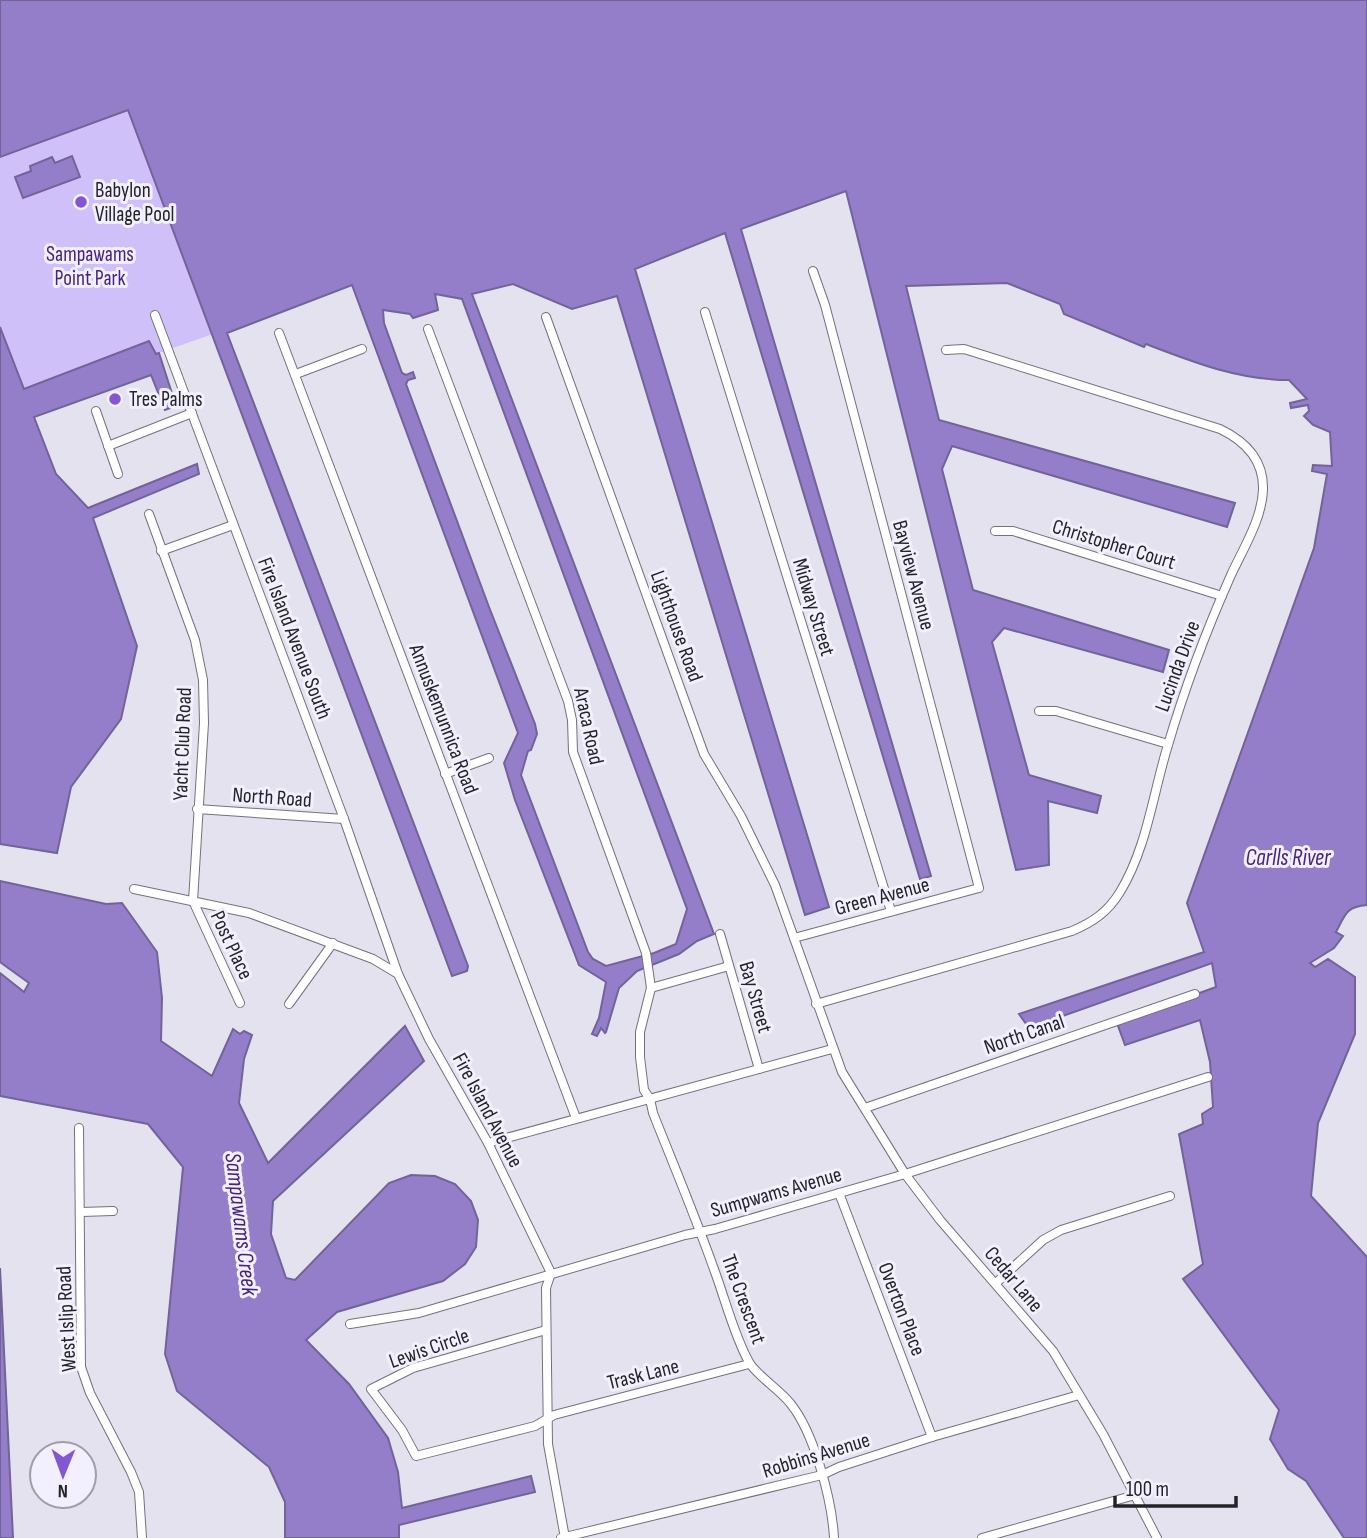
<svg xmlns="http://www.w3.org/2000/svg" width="1367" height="1538" font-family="'Sofia Sans Condensed',sans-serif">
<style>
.green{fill:#cfc0f9}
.water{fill:#947eca;stroke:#726399;stroke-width:2;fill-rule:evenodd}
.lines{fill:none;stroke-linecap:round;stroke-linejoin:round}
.minor-casing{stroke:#74717e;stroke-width:10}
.minor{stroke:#fff;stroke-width:8}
.poi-dot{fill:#8257d1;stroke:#f2effe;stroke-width:2.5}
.labels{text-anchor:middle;stroke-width:6;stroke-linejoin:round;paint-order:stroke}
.poi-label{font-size:21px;fill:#242328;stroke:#f2effe;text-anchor:start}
.park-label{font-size:21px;fill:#47237e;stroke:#f2effe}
.street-label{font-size:21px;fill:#242328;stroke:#f2effe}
.water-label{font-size:23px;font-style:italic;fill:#47237e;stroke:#f2effe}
</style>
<rect width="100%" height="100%" fill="#e5e2f0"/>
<!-- green -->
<polygon class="green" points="128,110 213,334 156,354 149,342 24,389 0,327 0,157"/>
<!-- water -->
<g class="water">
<path d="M0 0H1367V905C1346 907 1346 913 1336 932L1343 936 1334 948 1310 963 1315 967 1328 959 1355 977V1034L1318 1123 1311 1196 1367 1257V1538H1344L1306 1481 1288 1469 1270 1439 1279 1410 1183 1279 1203 1264 1179 1134 1203 1124 1202 1114 1213 1107 1210 1062 1200 1020 1125 1045 1117 1023 1216 987 1212 963 1029 1028 1019 1014 1204 952 1187 903 1314 548 1327 474 1312 471 1313 465 1332 466 1330 432 1313 425 1304 416 1309 411 1308 405 1291 408 1290 403 1307 399 1289 380C1238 380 1193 362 1146 344L1144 347 1064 314 1060 304 1007 283 906 286 939 420 1235 503 1227 527 952 446 942 469 973 590 1169 650 1163 672 1004 628 992 642 1029 775 1101 796 1097 813 1048 801 1049 865 1016 870 846 191 741 229 931 876 920 879 725 233 635 269 829 907 805 915 617 296 572 309 513 284 472 294 714 934 697 941 679 954 637 971 619 988 606 1032 605 1033 601 1028 597 1036 592 1034 599 1018 606 982 579 965 515 800 504 763 518 733 352 285 227 333 468 966 467 971 452 976 128 110 0 157ZM435 294 462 299 687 909 676 944 654 953 606 966 593 959 588 952 521 775 528 751 531 750 537 734 535 724 489 607 406 384 408 380 415 378 413 372 406 375 402 373 384 323 383 310 410 314 413 318 438 310Z"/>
<polygon points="72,156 80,177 23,198 15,177 31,171 30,166 52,157 55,163"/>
<polygon points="0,327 24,389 149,341 156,354 159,353 176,406 165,410 151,375 34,417 56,474 88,508 197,464 199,474 93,518 137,646 121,719 71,787 57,853 0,844"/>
<polygon points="0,881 106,904 122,903 157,952 162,998 161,1041 212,1076 233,1029 240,1034 244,1031 252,1035 244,1059 239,1103 268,1163 405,1026 424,1061 273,1201 271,1234 286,1278 295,1280 389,1183 411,1175 435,1176 455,1184 471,1201 478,1220 476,1247 465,1264 443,1281 337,1312 306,1340 349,1384 388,1438 398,1472 402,1508 531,1476 535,1492 399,1525 399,1538 285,1538 285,1502 269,1467 177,1391 165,1354 183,1167 148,1124 0,1096 0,973 24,992 29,983 0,962"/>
<polygon points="0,1268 13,1538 0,1538"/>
</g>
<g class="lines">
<defs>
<g id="minor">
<polyline points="705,312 891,911"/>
<polyline points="155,315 344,819 398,974"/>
<polyline points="546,317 704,754 741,816 775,885 842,1072 905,1174 940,1220 1053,1351 1103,1434 1157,1538"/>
<path d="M428 329 568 701 572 720 573 752 646 953 651 988 640 1032V1057L644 1090 650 1099 653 1113C674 1166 696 1218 715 1272 725 1299 735 1338 749 1362 755 1374 780 1390 790 1403 814 1432 832 1500 834 1538"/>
<polyline points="279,333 576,1118"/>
<polyline points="296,374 362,349"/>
<polyline points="96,411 118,474"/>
<polyline points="108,446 192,413"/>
<polyline points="149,514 195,640 203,680 204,723 193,901 240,1003"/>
<polyline points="995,531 1013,531 1222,596"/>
<polyline points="161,551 233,525"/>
<polyline points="1039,711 1056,711 1168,744"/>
<polyline points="445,774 489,758"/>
<polyline points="197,809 344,819"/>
<polyline points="134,889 249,913 373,959 398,974 429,1039 488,1143 551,1273 546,1288 548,1444 565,1538"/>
<polyline points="720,934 759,1069"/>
<polyline points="794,938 979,888 825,305 813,271"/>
<polyline points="651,988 729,966"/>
<polyline points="289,1004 333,943"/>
<path d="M816 1004 1072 931C1093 922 1108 912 1120 892 1147 848 1153 793 1168 745 1185 687 1207 629 1231 575 1243 549 1262 519 1263 490 1264 460 1245 441 1220 429L964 349 946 350"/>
<polyline points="865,1108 1195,994"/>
<polyline points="79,1128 81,1367 90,1393 131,1472 139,1492 142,1538"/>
<polyline points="488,1143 832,1049"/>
<polyline points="839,1193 932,1437"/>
<polyline points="81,1212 113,1211"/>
<polyline points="996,1283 1043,1240 1061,1230 1170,1196"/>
<polyline points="350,1324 419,1313 685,1235 715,1229 905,1174 1208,1077"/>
<polyline points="546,1330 413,1368 371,1389 402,1430 416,1456 535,1426 554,1415 749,1364"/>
<polyline points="561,1538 822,1475 839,1467 932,1437 1079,1395"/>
<polyline points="982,1538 1135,1495"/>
</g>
</defs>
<!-- minor casing -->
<use href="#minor" class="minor-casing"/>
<!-- minor -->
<use href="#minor" class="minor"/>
</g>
<!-- markers -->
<g class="poi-dot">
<circle cx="81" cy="202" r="7"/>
<circle cx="115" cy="399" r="7"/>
</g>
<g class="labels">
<!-- poi labels -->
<g class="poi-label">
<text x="95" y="197">Babylon<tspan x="95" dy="24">Village Pool</tspan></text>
<text x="129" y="406">Tres Palms</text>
</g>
<!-- park labels -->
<g class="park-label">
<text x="90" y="261">Sampawams<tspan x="90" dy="24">Point Park</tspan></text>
</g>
<!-- street labels -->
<g class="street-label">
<text transform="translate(1114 544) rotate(17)" y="7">Christopher Court</text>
<text transform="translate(914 575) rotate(75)" y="7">Bayview Avenue</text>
<text transform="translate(814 607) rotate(73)" y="7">Midway Street</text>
<text transform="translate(677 626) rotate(70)" y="7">Lighthouse Road</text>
<text transform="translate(295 638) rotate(69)" y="7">Fire Island Avenue South</text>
<text transform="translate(1177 666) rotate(-70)" y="7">Lucinda Drive</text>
<text transform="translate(444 719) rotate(69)" y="7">Annuskemunnica Road</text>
<text transform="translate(589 726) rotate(78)" y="7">Araca Road</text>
<text transform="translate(182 744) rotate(-88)" y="7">Yacht Club Road</text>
<text transform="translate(272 797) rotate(4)" y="7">North Road</text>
<text transform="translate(882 896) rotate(-15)" y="7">Green Avenue</text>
<text transform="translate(232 945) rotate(65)" y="7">Post Place</text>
<text transform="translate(756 997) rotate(74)" y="7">Bay Street</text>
<text transform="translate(1024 1034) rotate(-19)" y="7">North Canal</text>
<text transform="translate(488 1110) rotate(62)" y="7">Fire Island Avenue</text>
<text transform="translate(776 1192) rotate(-16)" y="7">Sumpwams Avenue</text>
<text transform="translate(1014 1279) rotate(50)" y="7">Cedar Lane</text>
<text transform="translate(744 1299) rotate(70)" y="7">The Crescent</text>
<text transform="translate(902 1309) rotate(69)" y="7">Overton Place</text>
<text transform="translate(66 1319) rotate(-93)" y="7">West Islip Road</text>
<text transform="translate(429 1348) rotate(-19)" y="7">Lewis Circle</text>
<text transform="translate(643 1374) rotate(-14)" y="7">Trask Lane</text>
<text transform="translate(816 1455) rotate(-17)" y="7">Robbins Avenue</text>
</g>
<!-- water labels -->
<g class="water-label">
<text x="1288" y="865">Carlls River</text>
<text transform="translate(242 1224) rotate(83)" y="8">Sampawams Creek</text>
</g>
</g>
<!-- north arrow -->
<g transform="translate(63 1475) rotate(181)"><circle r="33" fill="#f2effe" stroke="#a09da8" stroke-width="2"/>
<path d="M0-5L12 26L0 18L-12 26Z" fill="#8257d1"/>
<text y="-10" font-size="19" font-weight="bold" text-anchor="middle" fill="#242328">N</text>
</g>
<!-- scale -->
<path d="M1115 1496v10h121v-10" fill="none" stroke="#242328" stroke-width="3.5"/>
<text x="1126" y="1496" font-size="21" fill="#242328" stroke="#f2effe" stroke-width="5" paint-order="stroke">100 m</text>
</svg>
